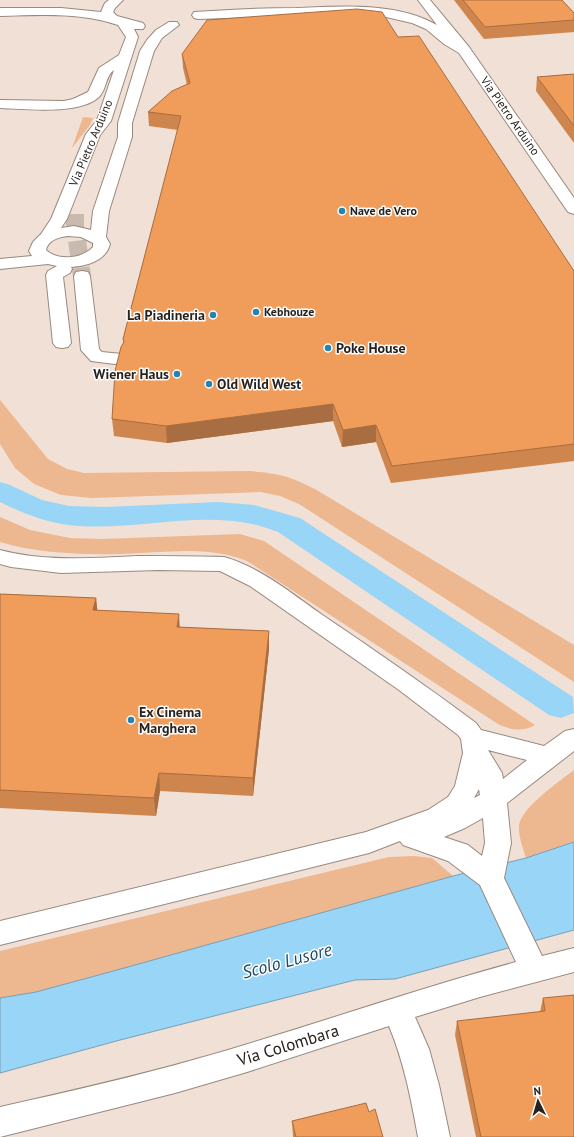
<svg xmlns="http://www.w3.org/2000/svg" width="574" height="1137" font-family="'PT Sans',sans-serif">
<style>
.green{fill:#edb790}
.water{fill:#99d5f7;stroke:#779fb6}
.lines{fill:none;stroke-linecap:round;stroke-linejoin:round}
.canal{fill:#99d5f7;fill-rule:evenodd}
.minor-tunnel{stroke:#c9bab0;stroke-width:18;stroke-dasharray:18 9;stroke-linecap:butt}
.minor-casing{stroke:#98897f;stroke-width:2}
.minor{fill:#fff;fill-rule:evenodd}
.wall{fill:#ce864e}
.shaded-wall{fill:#a86d40}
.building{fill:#f09c5b;stroke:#a86d40}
.poi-dot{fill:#2583b0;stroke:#fff;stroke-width:1.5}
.labels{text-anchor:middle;stroke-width:3;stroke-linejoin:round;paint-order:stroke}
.far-street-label{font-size:12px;fill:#28221e;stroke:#fff}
.far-poi-label{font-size:12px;font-weight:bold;fill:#28221e;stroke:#fff;text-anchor:start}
.poi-label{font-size:14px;font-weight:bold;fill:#28221e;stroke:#fff;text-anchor:start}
.near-street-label{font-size:17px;fill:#28221e;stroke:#fff}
.near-water-label{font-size:18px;font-style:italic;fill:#1d4b62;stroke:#fff}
</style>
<rect width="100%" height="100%" fill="#f1e0d5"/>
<!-- green -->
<g class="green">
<polygon points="83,117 93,118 90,125 72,148"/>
<path d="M0 400 48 459 67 469 84 473 249 471C277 473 290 476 315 489L574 645V682L299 504 280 496 261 492 92 498 61 495 34 484 15 468 0 444Z"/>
<path d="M0 517 30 530 70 538 102 539 240 534 264 541 535 725C523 732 510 730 498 724L247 561C205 545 164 553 120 554 83 555 36 553 0 542Z"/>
<path d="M574 770V842L526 858C523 848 518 836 519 825 522 807 560 781 574 770Z"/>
<polygon points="414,856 432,858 453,876 128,967 36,992 0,998 0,951 389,857"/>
</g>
<!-- water -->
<polygon class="water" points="574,842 574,930 395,979 355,980 120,1040 0,1073 0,998 36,992 128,967 453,876 526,858"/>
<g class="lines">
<!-- canal -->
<path class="canal" d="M0 482 10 485 42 500 69 506 106 507 218 502 254 505 300 518 573 697 574 713 561 718 549 715 278 532C270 529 261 526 252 524 193 511 129 532 69 525 45 522 22 513 0 502Z"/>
<!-- minor-tunnel -->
<polyline class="minor-tunnel" points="75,214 75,226 82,276"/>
<defs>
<g id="minor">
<path d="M109 0H123L115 8 113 12 117 16 143 23 145 26 143 29H134L138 37 111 121 100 135 67 219 61 228 74 226 91 230 93 211 118 137V123L140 51 147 40 156 30 169 22H177L179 25 162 38 154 51 132 123V137L109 211 106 237 110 244C106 261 86 266 71 267L72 269 70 273 63 277 71 343 68 347 62 348 56 347 53 343 46 275 48 271 57 266 48 264 0 269V259L32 256 29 251 33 242 41 234 51 219 86 134 97 120 114 70C105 76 107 89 99 97 80 115 26 109 0 108V100L64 101 73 99 88 92 99 68 119 55 126 37 118 25C80 12 40 15 0 16V8H61L101 12 105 3ZM68 236 81 237 93 243V247C82 259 58 261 46 250 48 240 59 237 68 236Z"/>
<path d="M418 0H430L469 47 574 198V214L568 212 459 53 444 44 426 29 412 23 386 17 356 15H310L198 19 194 18 192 15 194 12 212 11C240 9 269 8 297 8 342 6 397 2 437 25Z"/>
<polygon points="82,271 88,272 90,276 99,349 102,352 122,354 124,358 122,362 115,364 91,361 81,350 74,276 76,272"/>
<path d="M0 550C45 562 92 558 138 556 167 556 195 556 224 557 260 567 291 593 321 614 373 649 425 685 476 723L481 730 544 746 565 731 574 729V751L507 803 511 843 504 878 542 956 574 948V972L480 997 415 1017 429 1049 439 1085 450 1137H418C411 1099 404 1062 389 1026L247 1072 175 1093 0 1137V1107C67 1092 134 1077 200 1058 306 1028 409 991 516 962L480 885 448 861 403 845 400 841 369 853 0 945V921L366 832 428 810 448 797 455 786 463 753 461 739 458 735 399 690 250 586 220 571 158 570 61 573 11 567 0 564ZM488 750 527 760 503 779 502 773ZM479 789 480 795 474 798ZM483 818 485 843 482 856 468 845 444 837 465 828Z"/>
</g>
</defs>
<!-- minor casing -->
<use href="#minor" class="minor-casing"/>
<!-- minor -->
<use href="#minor" class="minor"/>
</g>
<!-- wall -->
<g class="wall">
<polygon points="454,0 562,0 574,13 574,32 484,39"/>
<polygon points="398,37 574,271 574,461 391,483 376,442 342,447 333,421 167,443 114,436 112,419 123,343 123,339 178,130 149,126 148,112 187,85 183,68 182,54"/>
<polygon points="574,74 574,143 536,91 537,77"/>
<polygon points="0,594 96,598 97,610 180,627 269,631 269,649 253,796 160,791 156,816 0,808"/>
<polygon points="543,998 574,1137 476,1137 455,1035 457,1021 540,1012"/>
<polygon points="369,1112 383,1137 293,1137 292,1121"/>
</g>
<!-- shaded-wall -->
<g class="shaded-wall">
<polygon points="333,404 333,421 167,443 166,426"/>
<polygon points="376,425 376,442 342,447 343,430"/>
<polygon points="96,598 98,616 93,610"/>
<polygon points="179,614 180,632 177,627"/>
<polygon points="269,631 269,649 253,796 253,778"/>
<polygon points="159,773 160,791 156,816 154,798"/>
</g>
<!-- building -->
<g class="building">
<polygon points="463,0 562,0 574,13 574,20 485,27"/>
<polygon points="357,9 382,12 398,37 419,36 574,271 574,444 392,466 376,425 343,430 333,404 166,426 112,419 115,371 121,347 124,342 123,339 181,116 148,112 172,91 190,83 182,54 207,20"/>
<polygon points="574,74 574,126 537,77"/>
<polygon points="0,594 96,598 93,610 179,614 177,627 269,631 253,778 159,773 154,798 0,790"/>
<polygon points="574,995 574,1137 481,1137 457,1021 545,1011 543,998"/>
<polygon points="366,1103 369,1112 375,1109 383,1137 296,1137 292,1121"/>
</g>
<!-- markers -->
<g class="poi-dot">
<circle cx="342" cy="211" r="4"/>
<circle cx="256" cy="312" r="4"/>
<circle cx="213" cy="315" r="4"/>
<circle cx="328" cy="348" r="4"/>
<circle cx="177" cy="374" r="4"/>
<circle cx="209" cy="384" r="4"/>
<circle cx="131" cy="720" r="4"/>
</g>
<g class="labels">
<!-- far-street labels -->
<g class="far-street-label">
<text transform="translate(510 116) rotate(55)" y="4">Via Pietro Arduino</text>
<text transform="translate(91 143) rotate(-67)" y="4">Via Pietro Arduino</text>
</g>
<!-- far-poi labels -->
<g class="far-poi-label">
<text x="350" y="215">Nave de Vero</text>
<text x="264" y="316">Kebhouze</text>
</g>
<!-- poi labels -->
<g class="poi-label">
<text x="205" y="320" text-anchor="end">La Piadineria</text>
<text x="336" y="353">Poke House</text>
<text x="169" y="379" text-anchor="end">Wiener Haus</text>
<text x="217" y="389">Old Wild West</text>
<text x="139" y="717">Ex Cinema<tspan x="139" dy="16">Marghera</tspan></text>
</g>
<!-- near-street labels -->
<g class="near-street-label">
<text transform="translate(288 1045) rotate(-17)" y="6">Via Colombara</text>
</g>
<!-- near-water labels -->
<g class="near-water-label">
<text transform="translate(287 961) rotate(-15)" y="6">Scolo Lusore</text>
</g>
</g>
<!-- north arrow -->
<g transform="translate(538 1101) rotate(355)" stroke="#ffffff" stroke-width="3" paint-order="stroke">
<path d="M0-3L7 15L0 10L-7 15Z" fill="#28221e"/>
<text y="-6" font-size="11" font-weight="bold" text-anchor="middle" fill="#28221e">N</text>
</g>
</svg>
